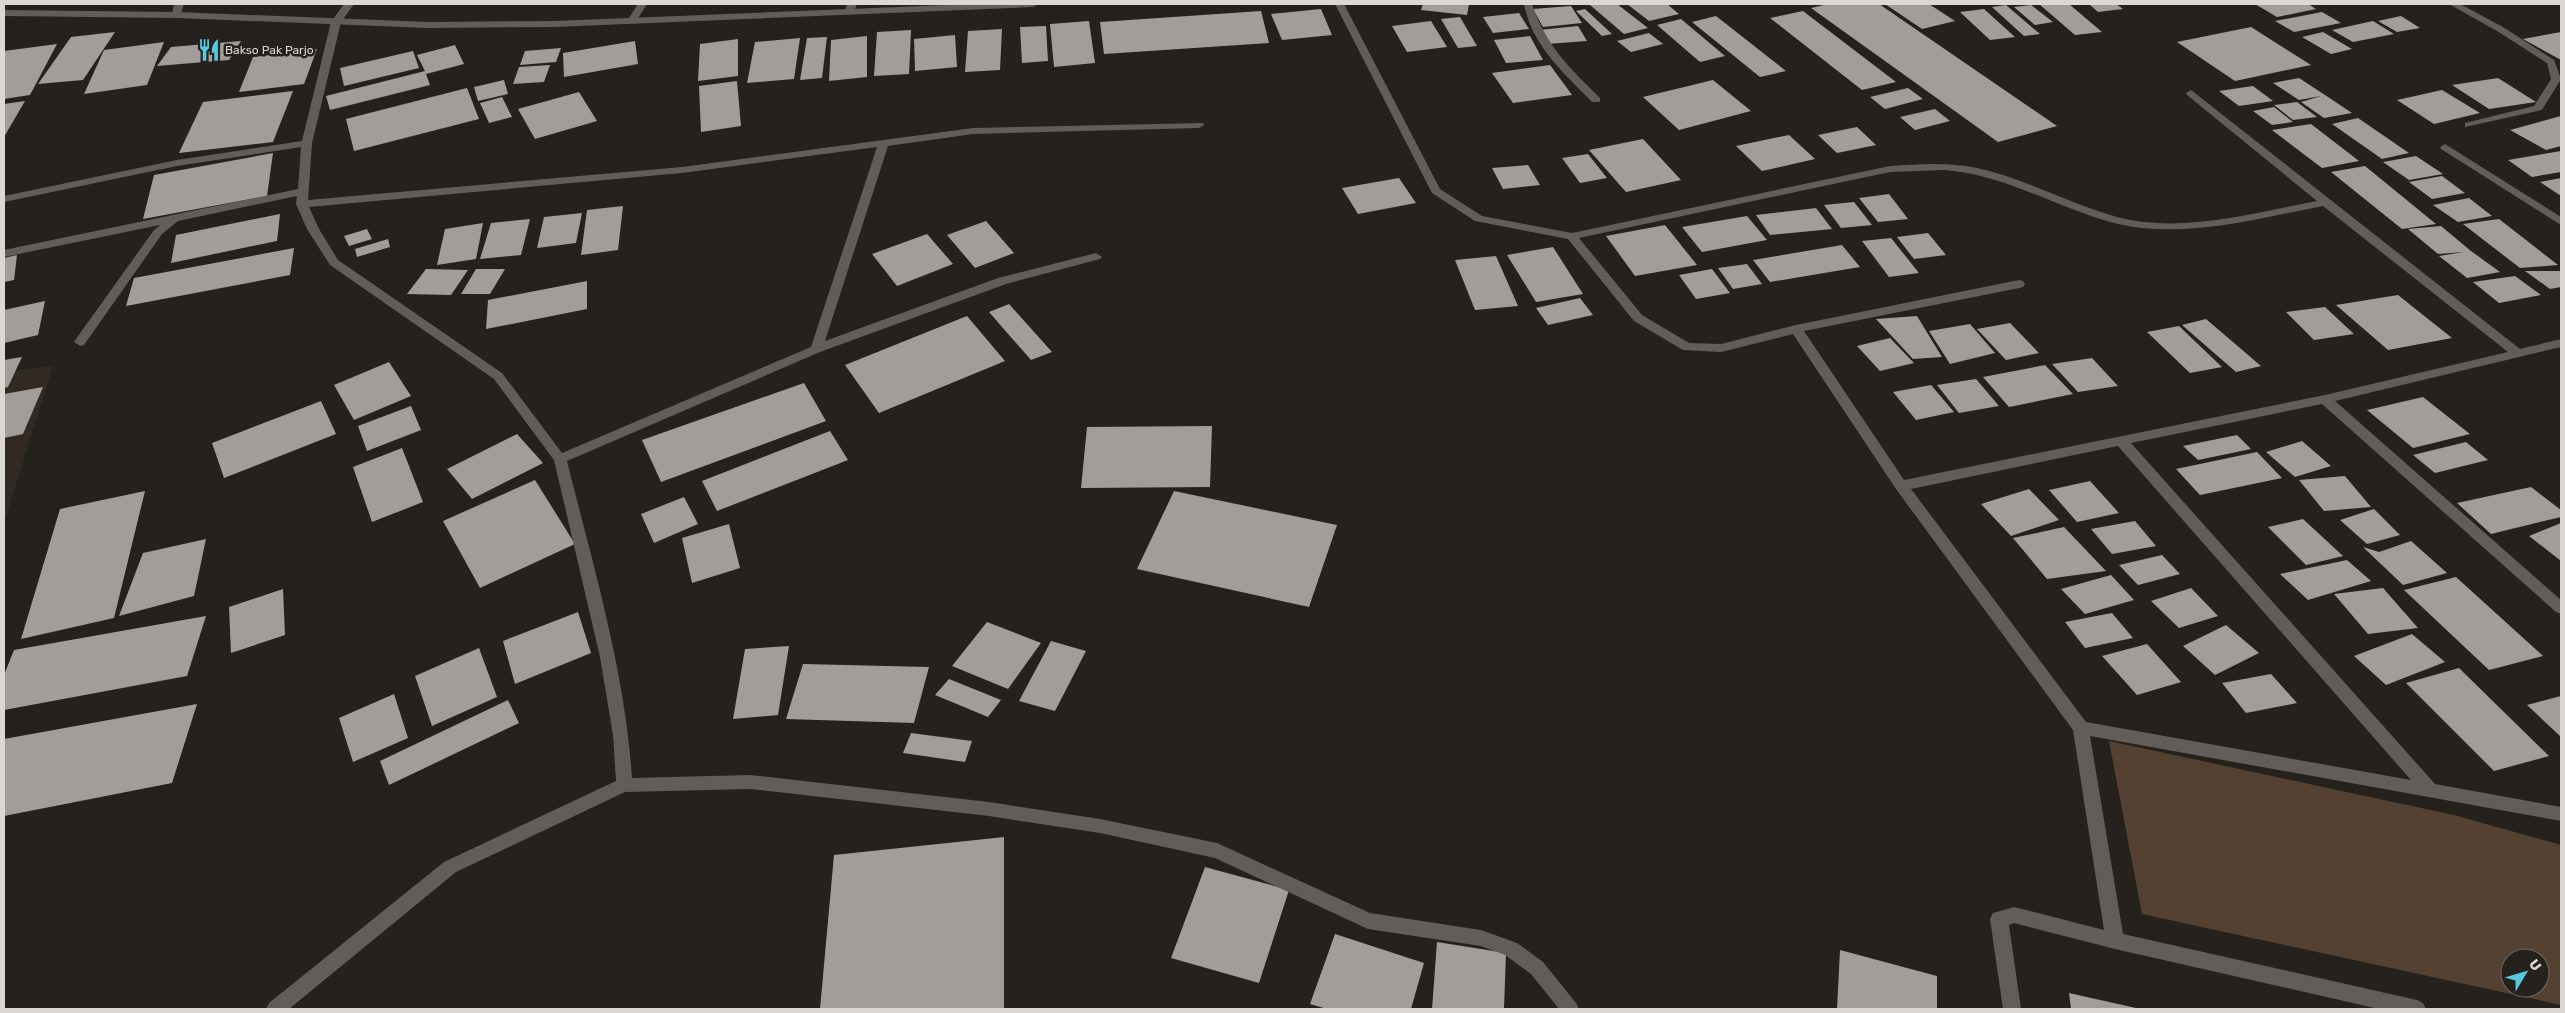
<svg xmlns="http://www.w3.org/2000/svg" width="2565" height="1013" font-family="Rubik,sans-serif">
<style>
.built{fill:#322a22}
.green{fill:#544131;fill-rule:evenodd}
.building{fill:#a39d99}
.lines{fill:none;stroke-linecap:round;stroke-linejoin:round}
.minor{fill:#625d59;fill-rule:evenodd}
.tertiary{fill:#625d59;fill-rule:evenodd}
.labels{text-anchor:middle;stroke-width:5;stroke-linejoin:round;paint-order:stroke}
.far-poi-label{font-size:12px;fill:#dad7d4;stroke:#25211d;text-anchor:start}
</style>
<rect width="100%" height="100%" fill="#25211d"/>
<!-- built -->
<polygon class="built" points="53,366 4,523 4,372"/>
<!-- green -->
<path class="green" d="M2109 741 2454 815 2561 845V1005L2142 914ZM2510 958H2540V988H2510Z"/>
<!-- building -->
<g class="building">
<polygon points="1423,4 1469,4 1467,15 1421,10"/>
<polygon points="1597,4 1617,4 1648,28 1624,34 1590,5"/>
<polygon points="1627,4 1667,4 1679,14 1649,21"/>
<polygon points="1828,4 1879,4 2057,126 1998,142 1811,8"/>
<polygon points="1885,4 1929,4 1955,21 1922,29"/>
<polygon points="2039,4 2069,4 2102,32 2075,35"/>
<polygon points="2089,4 2116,4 2123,9 2098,12"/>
<polygon points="2255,4 2308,4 2316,9 2277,17"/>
<polygon points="2006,5 2040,34 2024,36 1992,7"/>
<polygon points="2031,5 2053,22 2035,25 2014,7"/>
<polygon points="1571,6 1582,23 1543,27 1533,9"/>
<polygon points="1321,9 1332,35 1282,40 1271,14"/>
<polygon points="1585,9 1612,34 1602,36 1576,11"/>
<polygon points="1984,9 2015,37 1990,40 1960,12"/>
<polygon points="1261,11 1269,43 1104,54 1100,22"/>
<polygon points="1803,11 1896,82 1862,90 1770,18"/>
<polygon points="2322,12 2341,23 2294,32 2275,21"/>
<polygon points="1519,13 1529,29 1493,33 1483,17"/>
<polygon points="1716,16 1786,71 1760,77 1692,22"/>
<polygon points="2401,16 2420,28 2397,32 2378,21"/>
<polygon points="1460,17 1477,46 1458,48 1441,19"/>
<polygon points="1681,19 1725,56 1700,62 1657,25"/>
<polygon points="1089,21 1095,63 1054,67 1050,24"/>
<polygon points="1431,21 1447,47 1407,52 1392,26"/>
<polygon points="2373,21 2394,34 2353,42 2332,30"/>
<polygon points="1046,26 1048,61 1022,63 1020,27"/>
<polygon points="1578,26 1587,41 1547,44 1539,30"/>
<polygon points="2251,27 2311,65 2235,81 2177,42"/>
<polygon points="1002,29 1000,70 965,72 968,31"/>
<polygon points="911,30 909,74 874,76 877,32"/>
<polygon points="115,32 83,80 38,84 71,37"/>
<polygon points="2323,32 2352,49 2331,54 2302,37"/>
<polygon points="2561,32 2561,60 2523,39"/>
<polygon points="1649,33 1663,44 1631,52 1617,41"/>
<polygon points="955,35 957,67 915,71 914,39"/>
<polygon points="867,36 867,77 829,81 831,40"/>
<polygon points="1530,36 1543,60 1506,63 1494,40"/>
<polygon points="827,37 822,78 800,80 807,38"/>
<polygon points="800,38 794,79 747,83 755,42"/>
<polygon points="738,39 738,76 698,81 700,44"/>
<polygon points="241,41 229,60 157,66 171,47"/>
<polygon points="635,41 638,64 564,77 563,53"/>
<polygon points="164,42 147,85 84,94 104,50"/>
<polygon points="57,44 30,95 4,99 4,51"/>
<polygon points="455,45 464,64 426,74 430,85 330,110 326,96 425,71 417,55"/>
<polygon points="561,48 556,62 520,65 525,51"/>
<polygon points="317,49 304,84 239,92 253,57"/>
<polygon points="413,51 419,68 344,86 340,68"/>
<polygon points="550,65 544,82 513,84 519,67"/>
<polygon points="1550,65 1572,95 1513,103 1492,73"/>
<polygon points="2299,78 2325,95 2352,113 2324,118 2301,102 2321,96 2299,100 2273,83"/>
<polygon points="2498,78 2536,102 2489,109 2452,85"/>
<polygon points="504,80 508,94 478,101 474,87"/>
<polygon points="1713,80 1751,111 1679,130 1643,97"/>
<polygon points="737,81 741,126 701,132 699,86"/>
<polygon points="2253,86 2273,101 2239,106 2219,91"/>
<polygon points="467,88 479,119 354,151 346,119"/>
<polygon points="1908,88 1923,99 1885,109 1870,97"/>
<polygon points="2442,90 2480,113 2434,124 2397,100"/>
<polygon points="293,91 273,142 179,153 203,102"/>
<polygon points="579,92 597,121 535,139 518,109"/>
<polygon points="502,97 512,117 489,123 480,103"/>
<polygon points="25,101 4,137 4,104"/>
<polygon points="2297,102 2317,117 2293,120 2274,105"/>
<polygon points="2274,107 2293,122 2272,125 2253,111"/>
<polygon points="1935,109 1950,121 1915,130 1900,117"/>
<polygon points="2561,116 2561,146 2546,150 2510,130"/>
<polygon points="2358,118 2409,153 2382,159 2332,124"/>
<polygon points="2311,124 2359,161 2322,168 2272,130"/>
<polygon points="1857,127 1876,145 1837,153 1818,135"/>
<polygon points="1789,135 1815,159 1762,171 1736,146"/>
<polygon points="1643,139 1681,180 1626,192 1589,150"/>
<polygon points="2561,151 2561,172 2532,177 2508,160"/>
<polygon points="273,153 267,196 143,219 154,175"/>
<polygon points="1588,154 1607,178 1580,183 1562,158"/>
<polygon points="2416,156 2443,174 2409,180 2383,162"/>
<polygon points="1528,165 1540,185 1503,189 1492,168"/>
<polygon points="2365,166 2436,224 2402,229 2331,172"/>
<polygon points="2442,176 2465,193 2432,199 2409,182"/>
<polygon points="1399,178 1416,203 1358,214 1342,188"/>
<polygon points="2561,178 2561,196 2540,182"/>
<polygon points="1889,194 1908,219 1878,222 1859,198"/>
<polygon points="2469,198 2492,216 2458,222 2433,205"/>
<polygon points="1854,202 1872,225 1841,228 1824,205"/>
<polygon points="623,206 618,250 581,255 587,210"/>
<polygon points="1816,208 1832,229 1770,235 1756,215"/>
<polygon points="582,213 576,243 537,248 544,217"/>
<polygon points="280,214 277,241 171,263 176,235"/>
<polygon points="1747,216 1767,240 1702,252 1682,227"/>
<polygon points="530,219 521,255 480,259 491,223"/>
<polygon points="2499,219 2558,265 2520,268 2463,224"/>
<polygon points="986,221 1014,253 975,268 947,235"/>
<polygon points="483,223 476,259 437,265 445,229"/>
<polygon points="1665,225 1697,265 1635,276 1606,236"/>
<polygon points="2441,226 2471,251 2500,272 2467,278 2439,256 2463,252 2438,254 2408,229"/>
<polygon points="367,229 372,239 349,246 344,236"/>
<polygon points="1928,233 1946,255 1914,259 1897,237"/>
<polygon points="927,234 953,264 897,286 872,254"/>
<polygon points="1891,238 1919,273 1889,277 1862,241"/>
<polygon points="388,239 390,247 357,257 355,249"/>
<polygon points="1842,245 1860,267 1770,282 1753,260"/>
<polygon points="1553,247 1583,294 1536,302 1507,255"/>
<polygon points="294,248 290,275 126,306 134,278"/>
<polygon points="17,255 14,280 4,282 4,258"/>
<polygon points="1496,256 1518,306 1475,310 1455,260"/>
<polygon points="1747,264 1762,284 1733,289 1718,268"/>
<polygon points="426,269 468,270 451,295 407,294"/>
<polygon points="476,269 505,269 490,294 461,294"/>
<polygon points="1712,269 1730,293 1696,299 1679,275"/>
<polygon points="2525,271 2561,271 2561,287 2550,289"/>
<polygon points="2515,276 2541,295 2499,303 2473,282"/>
<polygon points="587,281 587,309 486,329 488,300"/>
<polygon points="2398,295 2452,338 2388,350 2336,305"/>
<polygon points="1580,298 1593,315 1548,325 1536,308"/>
<polygon points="45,301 38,335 4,343 4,310"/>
<polygon points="1009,304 1052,352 1031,360 989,312"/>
<polygon points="2325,307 2354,334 2314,340 2286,312"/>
<polygon points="967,316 1005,361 879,413 845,365"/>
<polygon points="1917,316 1942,357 1913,359 1876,319"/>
<polygon points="2206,319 2261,366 2236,372 2182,325"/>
<polygon points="2010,323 2039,353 2006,360 1977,329"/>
<polygon points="1970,324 1995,353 1950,364 1929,331"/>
<polygon points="2179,326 2222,367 2190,373 2147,332"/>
<polygon points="1890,338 1914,363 1880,371 1857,346"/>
<polygon points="22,357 8,387 4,388 4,360"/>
<polygon points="2092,358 2118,386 2078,392 2052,364"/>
<polygon points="389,362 411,396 354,420 334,385"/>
<polygon points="2045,365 2073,394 2009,407 1983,377"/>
<polygon points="1976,379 1999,406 1959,413 1937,385"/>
<polygon points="804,383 826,421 661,482 642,440"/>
<polygon points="1931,385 1954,412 1916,420 1893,392"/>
<polygon points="43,387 23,434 4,438 4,394"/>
<polygon points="2423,397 2470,434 2413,448 2367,410"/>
<polygon points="321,401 336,434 224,478 212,443"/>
<polygon points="411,406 421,430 367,451 358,426"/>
<polygon points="1212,426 1210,487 1081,488 1087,427"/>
<polygon points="830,431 848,460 717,511 702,481"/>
<polygon points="517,434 543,463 472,499 447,469"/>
<polygon points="2237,435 2251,449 2198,460 2183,446"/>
<polygon points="2302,441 2331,466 2295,477 2266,452"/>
<polygon points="2466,442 2488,460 2435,473 2413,455"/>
<polygon points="402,448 423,502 372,522 353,467"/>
<polygon points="2257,452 2282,478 2200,495 2176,469"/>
<polygon points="2345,476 2371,507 2324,511 2299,480"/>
<polygon points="535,480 575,544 480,588 443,521"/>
<polygon points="2090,481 2119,513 2077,522 2049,490"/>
<polygon points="2531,487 2561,510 2561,517 2491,534 2457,503"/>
<polygon points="2029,489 2059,520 2011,536 1981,504"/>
<polygon points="145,491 114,618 21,639 60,509"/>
<polygon points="1174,491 1337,525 1309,607 1137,569"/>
<polygon points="684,497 698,524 654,543 641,514"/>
<polygon points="2374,509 2400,535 2367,544 2340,520"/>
<polygon points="2303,519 2343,556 2306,565 2268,527"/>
<polygon points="2135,521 2156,546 2112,554 2091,529"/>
<polygon points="2561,523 2561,561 2529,536"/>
<polygon points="729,524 740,568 692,583 682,538"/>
<polygon points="2064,527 2106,571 2047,579 2013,538"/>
<polygon points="206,539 194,596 119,616 143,553"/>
<polygon points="2411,541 2447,573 2403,585 2363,547 2379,552"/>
<polygon points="2162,555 2180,574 2138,585 2119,565"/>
<polygon points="2347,560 2371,581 2308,600 2280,574"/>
<polygon points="2111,575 2134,600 2085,614 2061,589"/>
<polygon points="2456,577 2543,656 2489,670 2404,590"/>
<polygon points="2191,588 2218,616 2179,628 2151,601"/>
<polygon points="2383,588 2418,628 2368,634 2334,594"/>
<polygon points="283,589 285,635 231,653 229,607"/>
<polygon points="578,612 591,653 515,684 503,641"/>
<polygon points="2112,613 2133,638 2085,648 2065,622"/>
<polygon points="206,616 187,676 4,710 4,675 14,650"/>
<polygon points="987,622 1041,643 1008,689 952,666"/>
<polygon points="2226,625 2259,653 2215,675 2183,646"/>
<polygon points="2412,634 2445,662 2386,685 2354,656"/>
<polygon points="1051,641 1086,651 1055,711 1019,701"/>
<polygon points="2147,644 2181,682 2137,695 2102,656"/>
<polygon points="789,646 778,715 733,719 745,649"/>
<polygon points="479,648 497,697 432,726 415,676"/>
<polygon points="803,664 929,667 914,723 786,719"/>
<polygon points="2459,668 2549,756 2494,771 2406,683"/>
<polygon points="2271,674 2297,703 2246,713 2222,683"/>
<polygon points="949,679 1001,700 988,717 935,695"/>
<polygon points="394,694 408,738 353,762 339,718"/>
<polygon points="2561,696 2561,737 2527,705"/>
<polygon points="508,700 519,723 389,785 380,761"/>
<polygon points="197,704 172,783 4,816 4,739"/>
<polygon points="911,733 972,741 965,762 903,753"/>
<polygon points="1004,837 1004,1009 820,1009 834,855"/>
<polygon points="1205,867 1289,890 1259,983 1171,958"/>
<polygon points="1335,934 1424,963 1411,1009 1327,1009 1310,1004"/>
<polygon points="1437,942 1506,953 1504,1009 1432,1009"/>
<polygon points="1840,950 1937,976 1937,1009 1837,1009"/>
<polygon points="2069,993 2136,1008 2136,1009 2071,1009"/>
</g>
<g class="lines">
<!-- minor -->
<g class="minor">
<polygon points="174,4 184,4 180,17 172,15"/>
<path d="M344 4H354L341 22 312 143 308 200 682 167 973 128 1203 123 1204 125 1199 128 973 134 888 146 825 341 998 278 1096 253 1102 257 1100 259 1006 284 820 352 567 461C593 566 625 670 632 778L750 775 989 802 1100 819 1217 843 1370 913 1481 930 1517 943 1543 962 1576 1003 1579 1009H1559L1531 974 1505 955 1481 946 1368 929 1215 858 1100 833 989 816 750 789 625 792 456 872 289 1009H266L269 1003 444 862 616 781 613 735 600 657 554 460 494 379 330 265 307 229 296 204 297 196 178 221 162 234 84 345 80 346 74 342 76 339 154 230 160 225 4 257V250L298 189 301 147 177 166 4 202V196L177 160 302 141 331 22ZM877 147 811 347 562 453 502 373 338 260 319 229 309 207 682 173Z"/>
<polygon points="638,4 647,4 635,23 629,23 627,21"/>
<polygon points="847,4 857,4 853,14 845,12"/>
<path d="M1335 4H1344L1440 189 1482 216 1572 233 1890 166C1919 164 1949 162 1977 168 2023 178 2071 204 2117 217 2182 234 2253 213 2317 201L2187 95 2186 93 2191 90 2520 349 2561 339V347L2335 401 2561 600V614L2556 612 2322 404 2131 443 2435 784 2561 807V821L2090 736 2123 934 2417 1000 2423 1003 2426 1009H2379L2115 949 2014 923 2009 925 2021 1009H2003L1990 919 1993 913 2014 907 2104 930 2073 730 1896 489 1793 334 1721 352 1683 350 1634 321 1568 239 1475 221 1432 193ZM1944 170C2004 174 2057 208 2114 223 2183 240 2255 219 2323 206L2508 352 2325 395 1904 480 1804 331 2019 288 2023 287 2025 284 2023 281 2019 280 1796 325 1721 344 1689 343 1642 315 1579 238 1890 172ZM2118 446 2411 780 2086 722 1911 489Z"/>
<path d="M1524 4H1532C1546 46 1569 67 1600 98V102H1592C1564 73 1532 46 1524 4Z"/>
<polygon points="2449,4 2460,4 2503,27 2554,60 2561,79 2542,110 2465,127 2465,123 2534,106 2551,79 2547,63 2497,31"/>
<polygon points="2445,144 2561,217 2561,225 2441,149 2440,147"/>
</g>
<!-- tertiary -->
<polygon class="tertiary" points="972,4 1038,4 1033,7 554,27 428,28 177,18 4,16 4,10 177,12 428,22 554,21"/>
</g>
<!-- icons -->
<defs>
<symbol id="restaurant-bare" viewBox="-9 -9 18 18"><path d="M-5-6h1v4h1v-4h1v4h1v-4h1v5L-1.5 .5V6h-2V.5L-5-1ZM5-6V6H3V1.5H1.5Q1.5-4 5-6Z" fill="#56c9e0" stroke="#25211d" stroke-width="2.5" paint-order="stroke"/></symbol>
</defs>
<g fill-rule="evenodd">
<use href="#restaurant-bare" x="193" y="34" width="32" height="32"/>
</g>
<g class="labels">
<!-- far-poi labels -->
<g class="far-poi-label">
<text x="225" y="54">Bakso Pak Parjo</text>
</g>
</g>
<!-- border -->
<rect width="2565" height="1013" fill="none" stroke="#dad7d4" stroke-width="10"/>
<!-- north arrow -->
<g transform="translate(2525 973) rotate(52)"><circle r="24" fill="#25211d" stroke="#6d6a66"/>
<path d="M0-4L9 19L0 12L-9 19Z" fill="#56c9e0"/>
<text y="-8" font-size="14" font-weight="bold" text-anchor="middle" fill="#dad7d4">U</text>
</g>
</svg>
